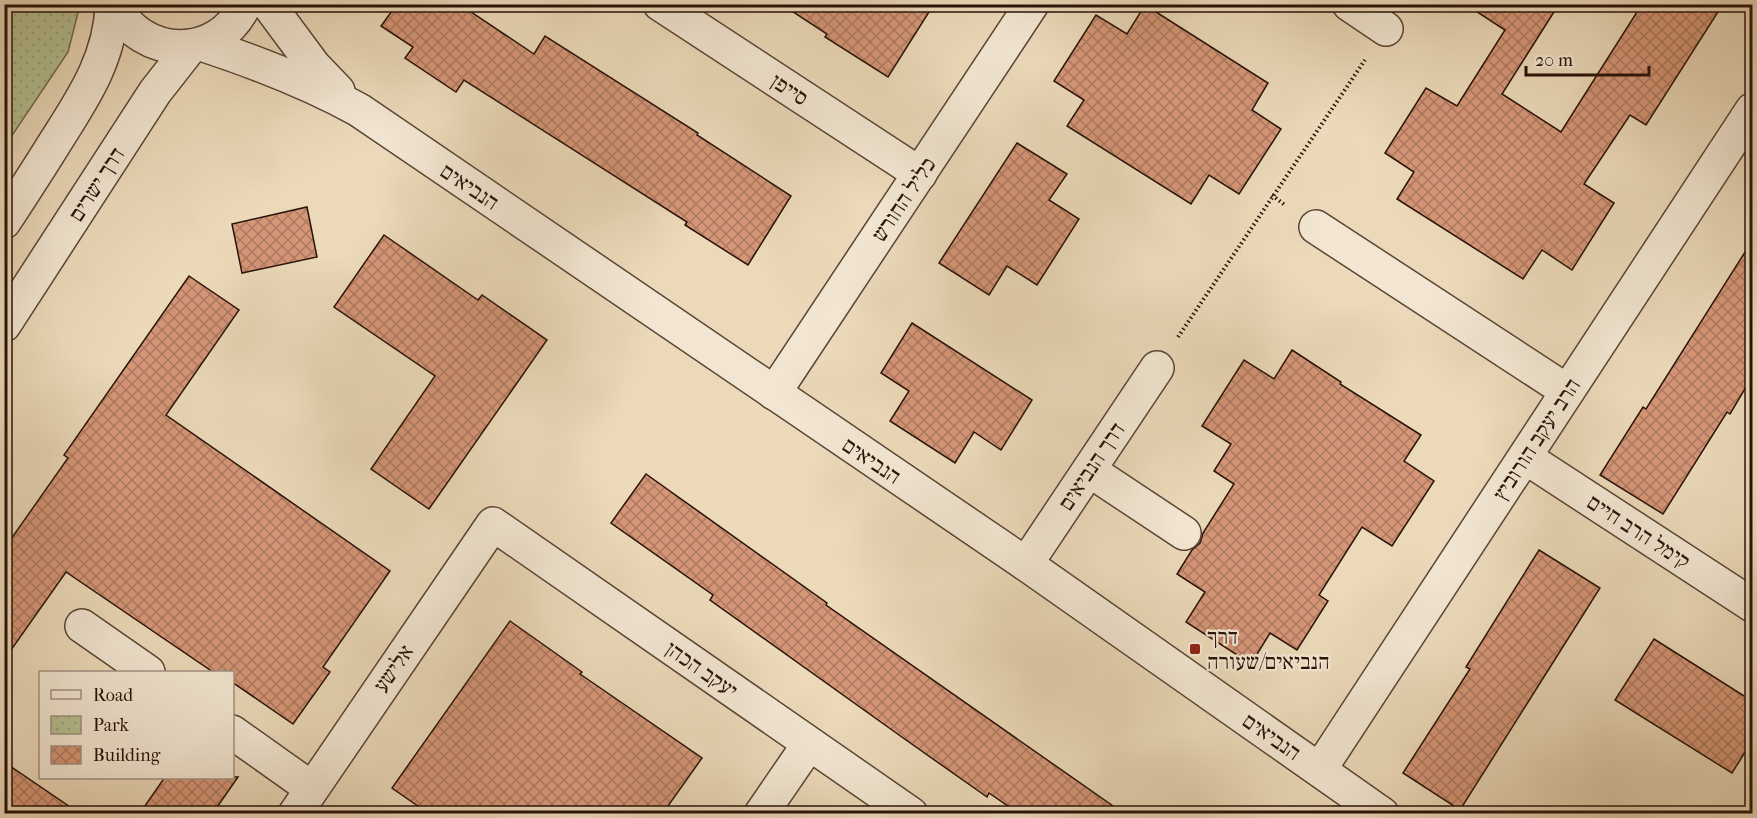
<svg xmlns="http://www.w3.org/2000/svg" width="1757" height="818" font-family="'IM FELL French Canon','Frank Ruhl Libre',serif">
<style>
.park{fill:url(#park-dots);stroke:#6e694d;stroke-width:1.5}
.building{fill:url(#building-cross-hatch);stroke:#281209;stroke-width:1.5}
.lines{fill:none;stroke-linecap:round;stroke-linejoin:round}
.minor-casing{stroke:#594435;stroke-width:36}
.path{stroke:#281209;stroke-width:4;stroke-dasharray:1.5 3;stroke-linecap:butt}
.minor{stroke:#f2e6d2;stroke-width:33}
.poi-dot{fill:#8f2418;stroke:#f2e6d2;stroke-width:2}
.labels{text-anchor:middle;stroke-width:4.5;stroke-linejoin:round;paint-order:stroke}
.street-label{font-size:22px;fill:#281209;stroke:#f2e6d2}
.poi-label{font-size:22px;fill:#281209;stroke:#f2e6d2;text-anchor:start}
</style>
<defs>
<pattern id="park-dots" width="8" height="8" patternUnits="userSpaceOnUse" patternTransform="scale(1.5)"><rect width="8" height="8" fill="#b5c091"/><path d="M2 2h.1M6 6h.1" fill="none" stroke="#9ca47c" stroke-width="1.8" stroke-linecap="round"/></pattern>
<pattern id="building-cross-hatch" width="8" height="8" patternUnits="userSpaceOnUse" patternTransform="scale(1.5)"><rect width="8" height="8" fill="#d59677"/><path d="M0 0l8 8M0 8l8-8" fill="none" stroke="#ad7960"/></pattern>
</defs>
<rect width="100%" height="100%" fill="#ebd9b9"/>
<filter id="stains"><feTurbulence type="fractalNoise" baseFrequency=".00333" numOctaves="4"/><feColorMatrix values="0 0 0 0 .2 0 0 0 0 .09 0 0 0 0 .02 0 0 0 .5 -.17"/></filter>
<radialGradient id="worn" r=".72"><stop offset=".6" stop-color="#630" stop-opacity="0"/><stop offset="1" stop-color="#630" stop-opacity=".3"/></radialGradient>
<!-- park -->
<polygon class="park" points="5,4 80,5 68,52 5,146"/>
<!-- building -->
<g class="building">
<polygon points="397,4 459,4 534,54 545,36 698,133 697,135 791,196 748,265 685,225 687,222 464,80 456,92 405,58 413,47 381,26"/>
<polygon points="781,4 934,4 888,77 825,37 827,34"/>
<polygon points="1465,4 1559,4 1502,94 1561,132 1642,4 1723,4 1646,125 1630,115 1584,184 1614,203 1572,270 1542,250 1523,279 1397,199 1414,172 1385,153 1426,88 1457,106 1505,30"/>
<polygon points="1145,5 1268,83 1252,110 1281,129 1239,194 1209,175 1191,204 1067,126 1084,100 1054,81 1096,15 1127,34"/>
<polygon points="1017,143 1067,174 1049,200 1079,219 1037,285 1007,266 989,295 939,263"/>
<polygon points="307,207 317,257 242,273 232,224"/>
<polygon points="384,235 478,300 482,295 547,340 429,509 371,469 435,376 334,307"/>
<polygon points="1752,241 1752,377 1730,414 1727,412 1663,514 1600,475 1643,407 1646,409"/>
<polygon points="189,276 239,310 166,415 390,571 323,667 330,672 293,724 232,682 232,672 213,672 66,572 4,660 4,549 68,458 64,455"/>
<polygon points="912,323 1032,400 1001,450 974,432 955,463 890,421 909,391 881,373"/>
<polygon points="1292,350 1341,382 1340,384 1421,435 1404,461 1434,481 1392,546 1362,527 1319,595 1328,601 1297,650 1270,633 1251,664 1186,622 1205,592 1177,574 1192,550 1200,543 1203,533 1234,484 1214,471 1231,444 1202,426 1244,360 1274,379"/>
<polygon points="646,474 827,603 826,605 1123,813 1018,813 989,793 987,797 906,740 710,600 713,595 611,523"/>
<polygon points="1539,550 1600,588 1460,810 1403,773 1470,669 1466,667"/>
<polygon points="510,621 582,672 580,674 702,758 663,813 428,813 392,788"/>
<polygon points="1654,639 1752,701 1752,741 1732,773 1615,700"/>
<polygon points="4,762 79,813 4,813"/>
<polygon points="165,777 238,777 213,813 140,813"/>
</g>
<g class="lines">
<defs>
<g id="minor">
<path d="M114 4C141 60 219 62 245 4"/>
<polyline points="268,4 314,66 338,91"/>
<polyline points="660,4 920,174"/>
<polyline points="1349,4 1386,29"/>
<path d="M201 44C256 62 308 82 359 110L1026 564 1382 814"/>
<path d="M4 222C21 196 38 170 54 144 82 100 111 58 112 4"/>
<polyline points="1316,227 1567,391"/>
<polyline points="4,325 155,92 191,46"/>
<polyline points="774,393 1032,4"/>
<polyline points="1525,457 1752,605"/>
<polyline points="1089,470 1184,533"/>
<polyline points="1026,564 1157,368"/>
<polyline points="82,626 148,672"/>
<polyline points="232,732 311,788"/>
<polyline points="1320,769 1752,110"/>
<polyline points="295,814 493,524 911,814"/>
<polyline points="761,814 809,744"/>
</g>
</defs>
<!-- minor casing -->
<use href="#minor" class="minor-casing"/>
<!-- path -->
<g class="path">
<polyline points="1272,195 1286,206"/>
<polyline points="1178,337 1365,60"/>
</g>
<!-- minor -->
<use href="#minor" class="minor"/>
</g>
<!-- markers -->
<rect class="poi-dot" x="1189" y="643" width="12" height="12" rx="3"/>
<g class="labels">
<!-- street labels -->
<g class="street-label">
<text transform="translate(790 89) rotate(33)" y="8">סייפן</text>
<text transform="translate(96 184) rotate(-57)" y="8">דרך ישרים</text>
<text transform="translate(470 186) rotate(34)" y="8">הנביאים</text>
<text transform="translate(903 199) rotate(-56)" y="8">כליל החורש</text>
<text transform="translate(1536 439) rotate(-57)" y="8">הרב יעקב הורוביץ</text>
<text transform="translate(872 460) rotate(34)" y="8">הנביאים</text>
<text transform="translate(1091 466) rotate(-56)" y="8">דרך הנביאים</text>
<text transform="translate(1639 531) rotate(33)" y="8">קימל הרב חיים</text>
<text transform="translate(393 668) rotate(-55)" y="8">אלישע</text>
<text transform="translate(702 669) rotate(35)" y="8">יעקב הכהן</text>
<text transform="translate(1272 736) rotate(35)" y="8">הנביאים</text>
</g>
<!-- poi labels -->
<g class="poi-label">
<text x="1207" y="644">דרך<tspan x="1207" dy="25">הנביאים/שעורה</tspan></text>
</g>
</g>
<!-- margin -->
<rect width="1757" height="818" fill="none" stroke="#ebd9b9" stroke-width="24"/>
<rect x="6" y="6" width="1745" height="806" fill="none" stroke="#281209" stroke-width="3"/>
<rect x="12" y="12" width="1733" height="794" fill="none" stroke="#281209" stroke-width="1.5"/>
<!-- legend -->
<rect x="39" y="671" width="195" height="108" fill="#f2e6d2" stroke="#a19182" stroke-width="1.5"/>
<rect x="51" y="690" width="30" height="9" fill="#f2e6d2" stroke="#a19182" stroke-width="1.5"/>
<text x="93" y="701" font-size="18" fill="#281209">Road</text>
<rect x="51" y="716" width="30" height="18" fill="url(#park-dots)" stroke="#a19182" stroke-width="1.5"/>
<text x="93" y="731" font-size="18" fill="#281209">Park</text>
<rect x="51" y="746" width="30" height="18" fill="url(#building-cross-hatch)" stroke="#a19182" stroke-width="1.5"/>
<text x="93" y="761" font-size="18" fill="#281209">Building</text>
<!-- scale -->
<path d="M1526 66v9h123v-9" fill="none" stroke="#281209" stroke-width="3"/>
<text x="1535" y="66" font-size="18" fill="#281209" stroke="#f2e6d2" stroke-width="4.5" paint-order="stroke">20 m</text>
<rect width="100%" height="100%" filter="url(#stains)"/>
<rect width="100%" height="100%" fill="url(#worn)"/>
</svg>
